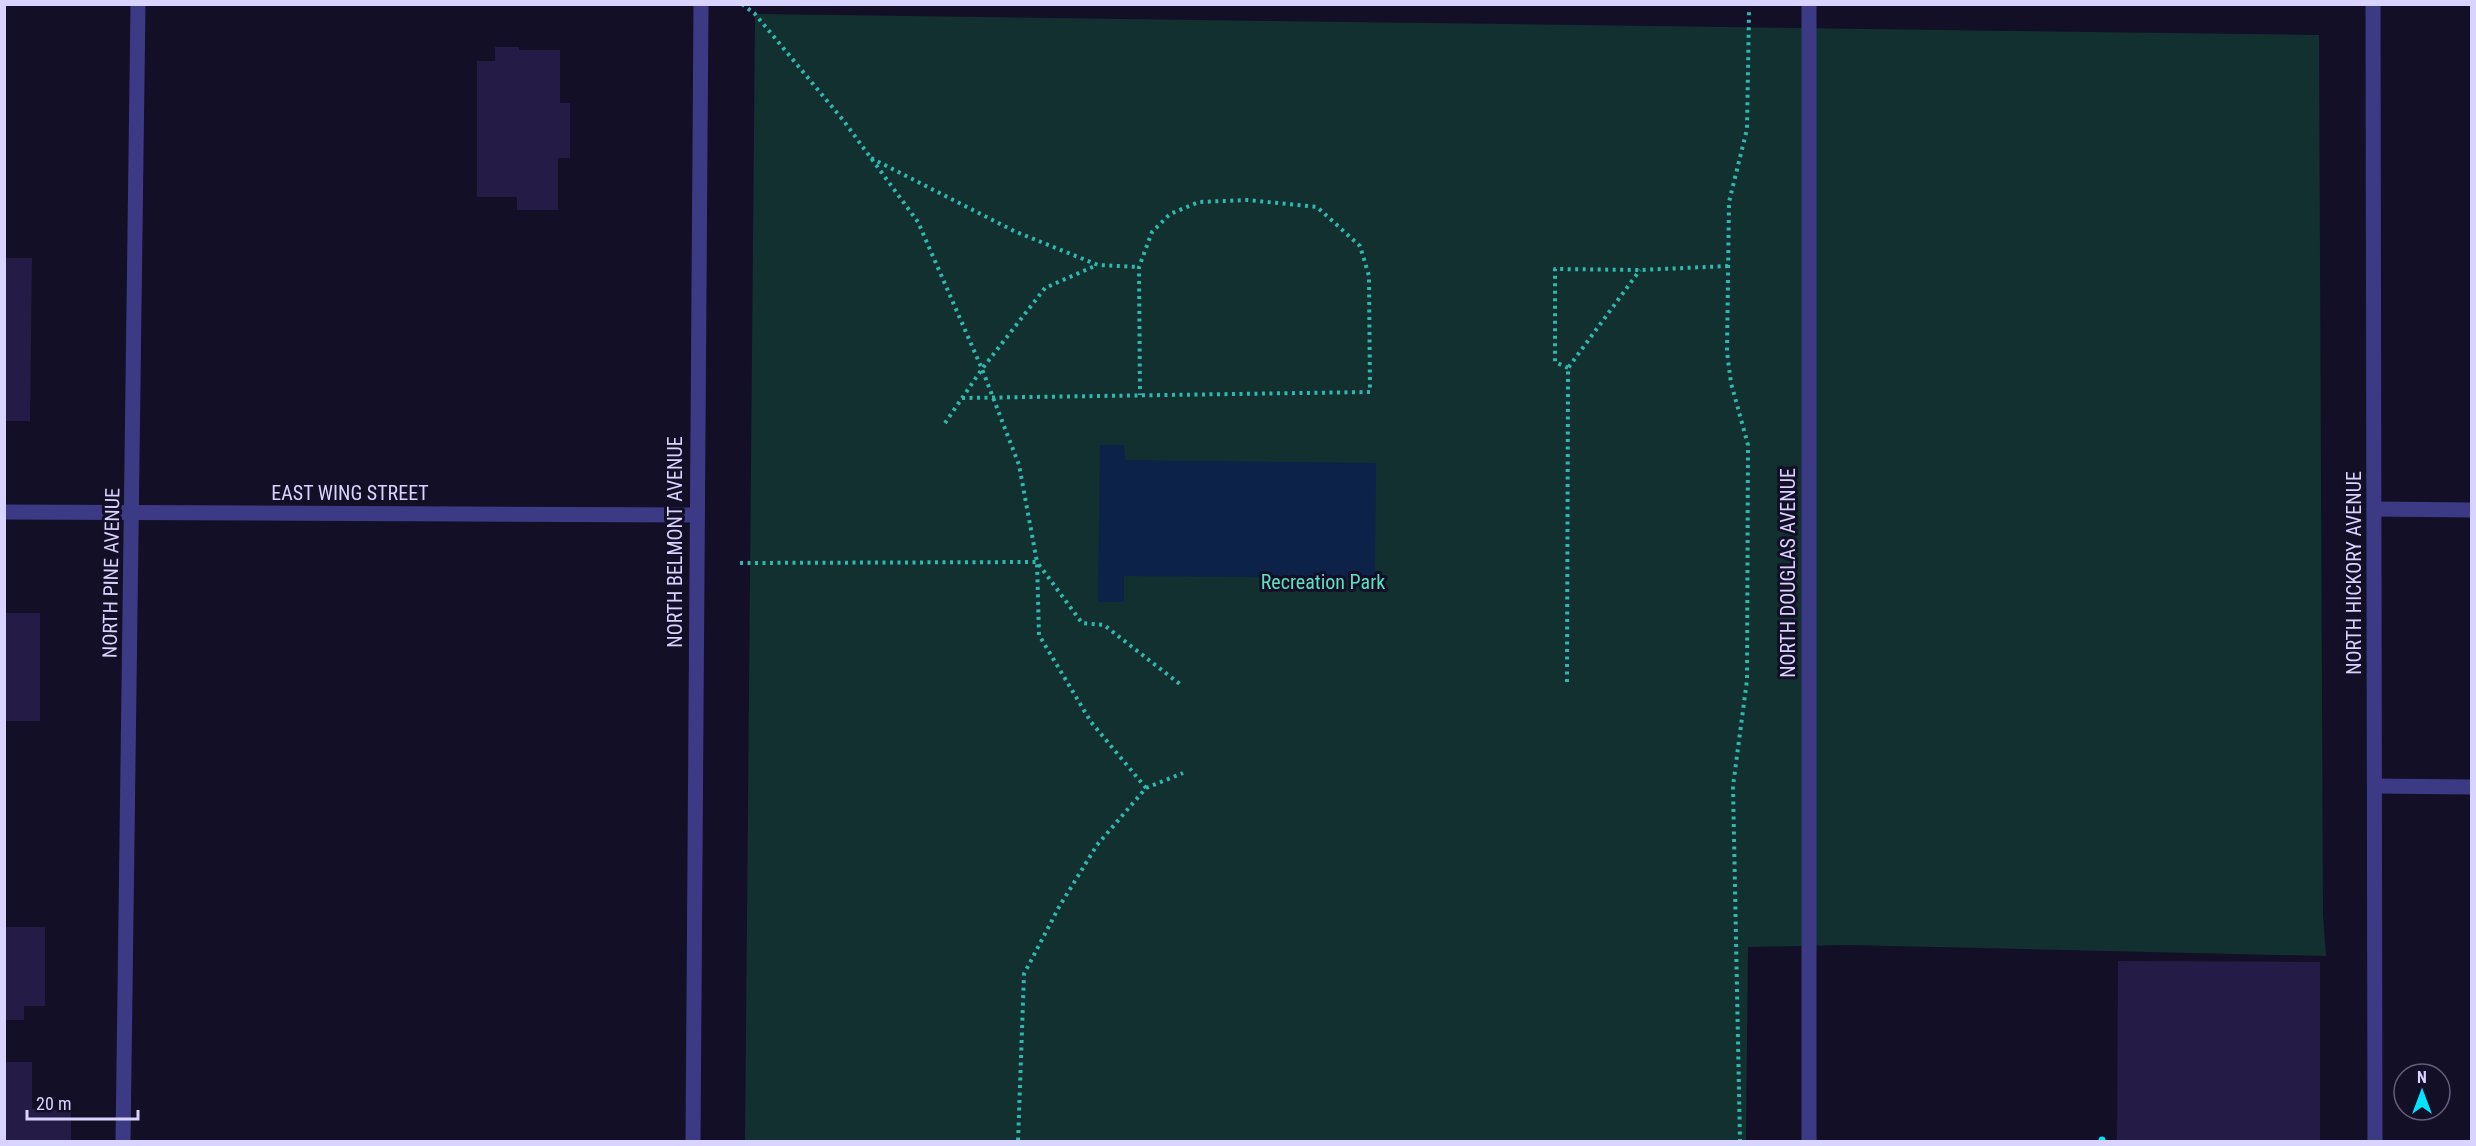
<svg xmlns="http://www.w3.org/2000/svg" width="2476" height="1146" font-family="'Roboto Condensed',sans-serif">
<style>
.green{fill:#12302f}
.water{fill:#0c2248}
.building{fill:#241b47}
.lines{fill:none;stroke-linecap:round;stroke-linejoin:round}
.path{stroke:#2fb8b0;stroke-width:4;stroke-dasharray:3 4.5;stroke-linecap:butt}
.lane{stroke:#3d3a85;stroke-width:15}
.street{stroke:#3d3a85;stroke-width:15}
.rail-casing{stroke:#00e5ff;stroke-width:7}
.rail{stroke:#130f26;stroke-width:4.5;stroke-dasharray:14;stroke-linecap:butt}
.labels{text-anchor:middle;stroke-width:6;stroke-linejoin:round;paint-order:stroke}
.street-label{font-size:20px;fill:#d9d4ff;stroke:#130f26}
.park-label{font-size:20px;fill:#5fe0c0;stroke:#130f26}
</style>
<rect width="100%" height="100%" fill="#130f26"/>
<!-- green -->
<polygon class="green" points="755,14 2319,35 2323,915 2326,956 1847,945 1748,947 1746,1141 745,1142"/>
<!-- water -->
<polygon class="water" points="1100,445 1124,445 1125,460 1376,463 1375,578 1124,576 1124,602 1098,602"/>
<!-- building -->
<g class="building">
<polygon points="495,47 519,47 519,50 560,50 560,103 570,103 570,158 558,158 558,210 517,210 517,197 477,197 477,61 495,61"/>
<polygon points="4,258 32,258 30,421 4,421"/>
<rect x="4" y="613" width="36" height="108"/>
<polygon points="4,927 45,927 45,1006 24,1006 24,1020 4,1020"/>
<polygon points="2118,961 2320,962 2320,1141 2117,1140"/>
<polygon points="4,1062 32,1062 32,1109 71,1110 71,1142 4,1142"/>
</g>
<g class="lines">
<!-- path -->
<g class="path">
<polyline points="742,4 755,14 843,120 918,222 982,369 1019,465 1037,562 1039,635 1091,722 1146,788 1097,845 1059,907 1024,974 1018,1142"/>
<polyline points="871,158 1014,231 1098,265 1139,267"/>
<polyline points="1568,368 1555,362 1555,269 1640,270 1728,266"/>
<polyline points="962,398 1370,392 1369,276 1360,246 1317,207 1247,200 1199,202 1170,214 1152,232 1139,267 1140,395"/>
<polyline points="945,423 982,369 1045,288 1097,265"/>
<polyline points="740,563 1037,562 1082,623 1104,625 1181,685"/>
<polyline points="1567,682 1568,368 1640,270"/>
<polyline points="1146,788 1183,773"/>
<polyline points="1740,1142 1733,786 1747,680 1748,445 1731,383 1727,352 1729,202 1747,129 1749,12"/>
</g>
<!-- lane -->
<polyline class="lane" points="2374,509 2472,510"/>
<!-- street -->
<g class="street">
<polyline points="1809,4 1809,1142"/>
<polyline points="2373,4 2375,1142"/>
<polyline points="4,512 696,515"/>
<polyline points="2375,786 2472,787"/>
<polyline points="123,1142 138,4"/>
<polyline points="693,1142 701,4"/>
</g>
<defs>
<polyline id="rail" points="2102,1140 2102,1142"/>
</defs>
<!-- rail casing -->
<use href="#rail" class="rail-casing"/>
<!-- rail -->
<use href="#rail" class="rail"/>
</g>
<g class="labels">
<!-- street labels -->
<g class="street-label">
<text x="350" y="500">EAST WING STREET</text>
<text transform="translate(675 542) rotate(-90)" y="7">NORTH BELMONT AVENUE</text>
<text transform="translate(111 573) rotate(-89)" y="7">NORTH PINE AVENUE</text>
<text transform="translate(1788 573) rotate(-90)" y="7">NORTH DOUGLAS AVENUE</text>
<text transform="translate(2354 573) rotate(-90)" y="7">NORTH HICKORY AVENUE</text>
</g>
<!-- park labels -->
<g class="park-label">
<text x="1323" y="589">Recreation Park</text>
</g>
</g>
<!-- border -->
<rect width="2476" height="1146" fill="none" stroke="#d9d4ff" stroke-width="12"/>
<!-- north arrow -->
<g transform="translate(2422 1092)"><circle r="28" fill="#130f26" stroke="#625e7d" stroke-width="1.5"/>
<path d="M0-4.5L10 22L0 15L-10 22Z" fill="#00e5ff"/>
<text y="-9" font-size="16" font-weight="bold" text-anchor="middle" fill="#d9d4ff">N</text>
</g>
<!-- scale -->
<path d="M27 1110v9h111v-9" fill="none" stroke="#d9d4ff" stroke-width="3"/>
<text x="36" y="1110" font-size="18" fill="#d9d4ff" stroke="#130f26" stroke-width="4.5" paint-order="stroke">20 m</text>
</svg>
